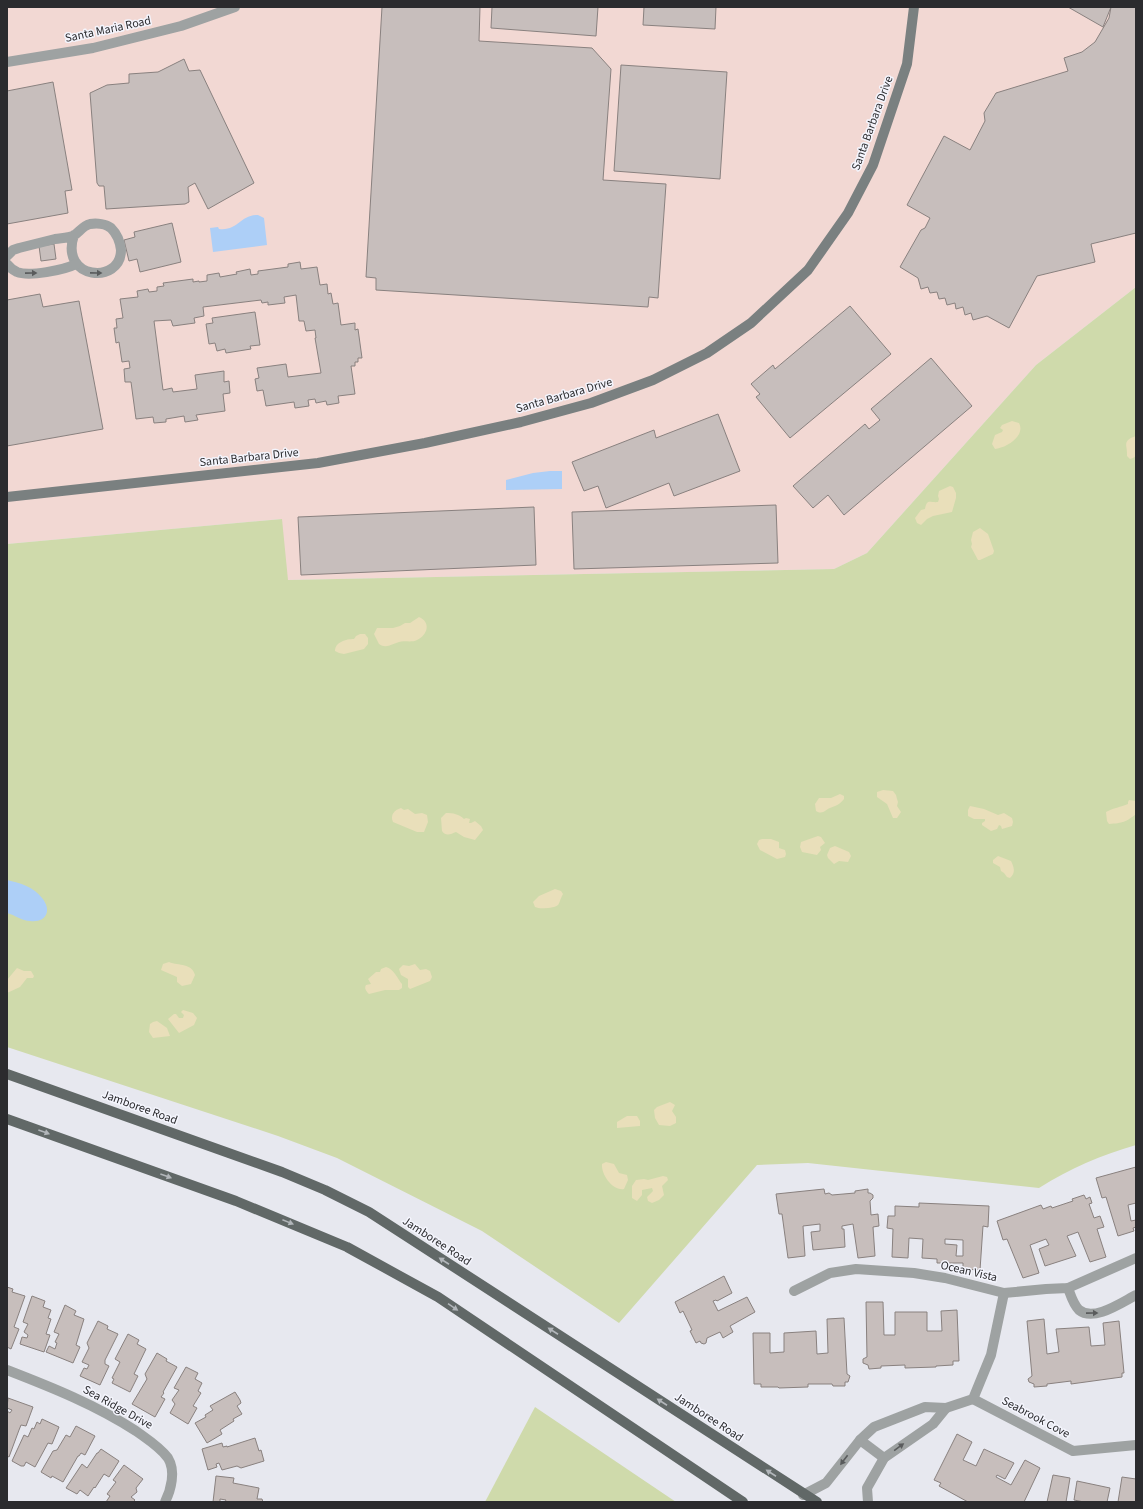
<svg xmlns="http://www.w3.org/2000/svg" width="1143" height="1509" font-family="'Source Sans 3',sans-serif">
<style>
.commercial{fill:#f2d8d3}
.green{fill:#cfdaab}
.sand{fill:#e9dfba}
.water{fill:#adcff7}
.building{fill:#c7bebc;stroke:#89817f;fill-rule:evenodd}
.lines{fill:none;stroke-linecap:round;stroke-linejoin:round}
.minor{stroke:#9ea2a2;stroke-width:10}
.tertiary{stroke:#9ea2a2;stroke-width:10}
.secondary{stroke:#7a8080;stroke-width:10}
.primary{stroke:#616867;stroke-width:10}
.oneway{fill:#595b5c}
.oneway2{fill:#b2b6ba}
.labels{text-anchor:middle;stroke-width:3;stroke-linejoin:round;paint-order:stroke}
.street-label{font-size:12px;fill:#2b2b2e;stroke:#f4f5fd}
</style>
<rect width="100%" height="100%" fill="#e7e8ef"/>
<!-- commercial -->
<polygon class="commercial" points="7,7 1136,7 1136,287 1036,365 867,553 834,569 287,580 281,519 7,544"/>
<!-- green -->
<g class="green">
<path d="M1136 287V1145C1101 1155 1071 1168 1039 1188L808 1163 757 1165 619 1323 482 1231 337 1158 278 1136 7 1047V544L282 519 288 580 834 569 867 553 1036 365Z"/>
<polygon points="535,1407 676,1502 485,1502"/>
</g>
<!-- sand -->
<g class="sand">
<path d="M1012 421 1019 423C1026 436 1006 448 995 449L992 444 995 435 1002 432 1003 430 1000 428 1002 425Z"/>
<path d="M1136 436V456L1133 458 1130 459 1127 456C1128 445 1121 441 1136 436Z"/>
<path d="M950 486 953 487 956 493V498L952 512 933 516 927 519 921 525 917 523 915 518 921 510 925 509C927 498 930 503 938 502L939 499 938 496 939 491Z"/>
<polygon points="980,528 988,534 994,551 993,554 980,560 978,560 971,547 972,544 971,540 973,532"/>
<path d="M419 617C431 622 428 635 417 640 411 643 404 640 399 642 392 644 386 649 379 644L374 634 377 628H393L400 626 405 623H410Z"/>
<path d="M360 634H365L368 638V644L364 649 344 654 339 653 335 651C335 642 346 639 354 639L356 636Z"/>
<polygon points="883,790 893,791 896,795 897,799 898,802 897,806 901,812 897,818 893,818 887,804 877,797 877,792"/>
<path d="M840 794 844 796V799C839 805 837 805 830 808 825 810 823 815 816 811L815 804 819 798H831Z"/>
<path d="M1129 800 1136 801V814C1126 822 1123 823 1109 824L1107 821 1106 812C1113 808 1121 807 1128 804V802Z"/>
<polygon points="970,806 984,809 998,815 1004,813 1012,818 1013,822 1012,826 1002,829 1001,826 999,825 997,829 991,831 982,825 982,823 985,821 985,819 974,819 968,816 968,810"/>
<path d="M401 808 404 810 408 809 415 814 422 813 427 815 428 822 424 832H417L393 822C390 815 394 810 401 808Z"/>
<path d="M446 813C453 813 459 814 464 819L466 818 470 819 469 823H471L475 821 481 826 483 830 475 840 464 837 456 832C451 834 446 837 442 831L441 818Z"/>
<polygon points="818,836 821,837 825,843 820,847 821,850 817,855 802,852 800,847 801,842"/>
<polygon points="762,839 771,839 779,842 779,848 785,850 786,854 785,857 777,859 760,850 757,844 759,840"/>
<polygon points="835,846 849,852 851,856 848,862 839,861 834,864 828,858 827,855 830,848"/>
<path d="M998 856 1011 861C1014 867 1016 873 1010 878L1007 877 1004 873 1001 871 1000 867 993 863V860Z"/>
<path d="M555 889 561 891 563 894C557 905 562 906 548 908 543 908 540 909 535 907L533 902 539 896Z"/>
<path d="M169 962C179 966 192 963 195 975L191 984 182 986 177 982V977L161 970 163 964Z"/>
<polygon points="415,964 420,970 426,969 430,971 432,977 430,981 410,989 408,987 408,979 401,975 399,969 403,965 409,966"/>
<path d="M386 967C394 969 397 978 402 984V988L399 990H385L369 994C366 991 364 988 366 985L371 984 368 979 376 972H380L381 969Z"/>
<polygon points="17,968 24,971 31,971 34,976 33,978 27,978 20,987 7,993 7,980"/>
<polygon points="183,1010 193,1013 197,1018 194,1025 179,1033 168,1019 174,1014 176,1014 179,1018 183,1018 184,1015 181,1012"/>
<polygon points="157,1021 167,1028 170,1036 153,1038 149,1032 150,1024 153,1022"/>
<polygon points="670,1102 675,1105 672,1111 676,1117 676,1123 670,1126 659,1125 655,1118 654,1110 657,1107"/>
<polygon points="627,1116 637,1116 640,1121 640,1126 617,1128 617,1122"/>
<path d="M606 1162 614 1164 619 1173 627 1175 628 1180 624 1189C613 1191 601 1175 602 1164Z"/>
<polygon points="663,1176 667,1177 668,1180 662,1186 664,1195 659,1200 652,1203 648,1201 647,1197 653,1191 652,1188 642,1190 642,1195 637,1201 632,1198 632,1186 636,1180 644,1179 648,1180"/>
</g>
<!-- water -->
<g class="water">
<path d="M258 215 264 218 267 245 213 252 210 228 218 227 219 229C239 231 239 215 258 215Z"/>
<polygon points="550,471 562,471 562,489 506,490 506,480 533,473"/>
<path d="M7 880C20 883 34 887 42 898 52 910 47 923 30 921 22 921 15 915 7 913Z"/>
</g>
<!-- building -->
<g class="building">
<polygon points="382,7 480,7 479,41 592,48 611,69 603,180 666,184 658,298 649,297 648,307 376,290 376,278 366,277"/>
<polygon points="492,7 598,7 596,36 491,28"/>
<polygon points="644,7 716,7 715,29 643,25"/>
<polygon points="1068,7 1111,7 1103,27"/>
<polygon points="1111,7 1136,7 1136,233 1091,244 1095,262 1037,276 1009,328 987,316 973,320 971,313 965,315 963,307 956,309 955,303 947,305 945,298 939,299 937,292 930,293 928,287 921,289 918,278 900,267 921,230 925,228 930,218 907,205 944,136 970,150 985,121 984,113 996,93 1068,71 1064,58 1082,52 1095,42 1109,18"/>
<polygon points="184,59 189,71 200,70 254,183 208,209 195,183 188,187 189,202 185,204 106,209 104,186 99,186 97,183 90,93 107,85 129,83 129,74 158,72"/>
<polygon points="621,65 727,72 720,179 614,171"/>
<polygon points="53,82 72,190 65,191 68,213 7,224 7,91"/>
<polygon points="172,223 181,262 140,272 137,259 129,261 124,240 135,237 134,232"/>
<polygon points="54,244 56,259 41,261 39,246"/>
<polygon points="300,262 301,269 317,267 320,285 327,284 328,294 331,293 333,304 338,303 341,325 355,323 355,330 358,329 362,358 358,358 358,362 355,362 355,366 351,366 355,394 338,396 339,403 327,405 326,401 316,403 315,399 308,400 309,406 295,408 294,402 266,406 263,390 257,391 255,379 259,378 257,368 286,364 288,377 321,373 315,338 316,338 315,330 306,331 304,321 299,321 296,295 284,297 285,303 268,305 268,302 262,303 261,300 203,307 204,316 194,318 195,323 173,326 171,320 154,321 163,390 172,388 173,392 197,389 195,375 224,371 224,382 229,381 230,393 223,394 225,411 196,415 198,420 185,422 184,416 166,419 166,422 154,423 153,417 136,419 131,382 125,382 124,369 130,368 129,361 122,362 119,342 116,343 114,328 117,328 116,319 123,318 120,299 138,297 137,291 148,289 149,292 157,291 157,287 164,286 163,283 193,279 193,282 199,281 199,282 207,281 207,275 219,273 220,277 237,274 236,272 250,269 251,275 258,274 258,271 288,267 288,264"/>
<polygon points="40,294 43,307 79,301 103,429 7,446 7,300"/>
<polygon points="850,306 891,354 790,438 756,397 760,394 751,384 773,365 775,369"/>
<polygon points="255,312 260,345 250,346 251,349 226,353 225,349 217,351 215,343 209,344 206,324 213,323 212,318"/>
<polygon points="931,358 972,406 844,515 828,495 813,508 793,486 865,424 869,429 880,420 871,409"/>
<polygon points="718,414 740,471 674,496 669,483 606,508 598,486 584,491 572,462 654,430 656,438"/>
<polygon points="776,505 778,563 574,569 572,512"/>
<polygon points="534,507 536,565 301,575 298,517"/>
<polygon points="1136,1167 1136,1203 1128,1205 1131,1221 1136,1220 1136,1227 1133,1228 1134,1231 1118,1236 1106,1197 1102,1198 1096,1178"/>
<polygon points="824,1189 825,1194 829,1193 832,1195 855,1193 855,1191 868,1189 868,1193 870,1193 873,1195 873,1198 870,1201 871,1215 878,1214 879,1226 873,1227 875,1256 858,1258 853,1224 842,1226 842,1229 844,1229 845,1247 813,1250 811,1232 820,1231 820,1224 803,1226 805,1256 788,1258 782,1214 779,1214 776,1194"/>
<polygon points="1084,1195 1086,1199 1090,1197 1092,1203 1089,1204 1094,1218 1100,1216 1104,1227 1097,1229 1106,1257 1090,1262 1078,1232 1067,1236 1076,1256 1045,1266 1039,1249 1049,1245 1046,1239 1030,1245 1039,1273 1023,1278 1007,1239 1003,1240 997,1221 1041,1205 1043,1209 1051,1206 1052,1208 1073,1201 1072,1199"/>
<path d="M919 1203 989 1206 988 1227 983 1226 980 1270 963 1269V1263H937V1259L922 1258 923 1239 909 1238 908 1258 892 1257 893 1229 887 1228 888 1216H895V1206L919 1207ZM945 1239 963 1240V1256H956L957 1245 945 1244Z"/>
<polygon points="724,1276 732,1293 717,1301 716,1300 713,1301 718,1311 747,1297 755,1312 730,1326 733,1332 723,1338 720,1332 707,1338 706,1343 704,1344 701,1343 700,1341 696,1343 690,1331 692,1330 683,1311 680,1313 675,1302"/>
<polygon points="7,1287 13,1289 12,1292 25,1296 14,1327 19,1329 11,1349 7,1347"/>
<polygon points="32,1296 45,1301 43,1307 51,1310 48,1318 51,1319 46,1334 50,1335 44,1352 20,1344 22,1337 27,1338 28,1335 24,1332 28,1324 23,1322"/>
<polygon points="866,1302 883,1302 884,1335 895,1335 895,1312 927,1312 927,1331 942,1331 941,1311 957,1310 959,1361 953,1361 953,1365 936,1366 936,1367 905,1368 905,1365 881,1366 881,1368 869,1369 868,1365 863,1363 863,1359 867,1357"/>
<polygon points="65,1305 76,1311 74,1315 84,1319 76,1345 80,1347 73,1363 46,1352 49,1346 55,1349 57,1343 55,1342 59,1334 54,1332"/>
<polygon points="844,1318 847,1374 850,1376 848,1382 845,1382 845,1386 833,1386 832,1384 808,1384 808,1387 779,1388 778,1387 761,1387 761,1384 754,1384 753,1333 770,1333 770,1353 784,1352 784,1333 816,1331 817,1354 828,1353 827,1319"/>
<polygon points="1044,1319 1047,1354 1059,1352 1056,1329 1089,1327 1091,1346 1105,1345 1103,1323 1119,1321 1124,1373 1122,1373 1122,1377 1071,1384 1071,1381 1047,1384 1047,1386 1034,1387 1034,1384 1029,1382 1028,1379 1032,1376 1027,1321"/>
<polygon points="98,1321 108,1326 107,1329 118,1334 105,1360 105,1364 109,1366 100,1385 80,1376 84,1368 87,1369 89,1365 82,1362 89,1348 87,1343"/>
<polygon points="128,1334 139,1340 137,1344 146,1349 134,1374 138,1376 130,1392 112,1383 114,1379 112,1378 120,1362 115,1359"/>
<polygon points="157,1353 167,1359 166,1361 177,1367 163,1392 164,1393 161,1397 165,1399 155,1417 132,1404 147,1379 145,1374"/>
<polygon points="186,1367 198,1373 195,1379 202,1383 198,1391 201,1393 193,1406 197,1408 188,1424 170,1413 175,1404 172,1400 179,1390 174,1388"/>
<polygon points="235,1392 240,1400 241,1403 237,1406 242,1414 233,1419 234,1421 220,1430 222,1434 207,1443 195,1423 206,1417 205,1415 213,1410 210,1406"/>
<polygon points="8,1398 33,1407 26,1426 21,1425 19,1430 9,1457 7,1456 7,1411 10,1413 12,1410 7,1408"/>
<polygon points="42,1419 59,1427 52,1444 48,1443 35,1467 26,1462 24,1466 21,1466 12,1461 24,1435 28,1437 32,1428 34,1429 37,1422 40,1424"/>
<polygon points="76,1426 95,1436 85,1455 81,1453 79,1456 78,1456 63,1482 52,1476 51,1478 41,1472 53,1451 57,1450 66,1435 70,1437"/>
<polygon points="957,1434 972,1442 963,1460 976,1466 984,1449 1014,1463 1005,1479 997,1475 996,1477 1011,1485 1025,1460 1040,1468 1024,1502 968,1502 939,1486 941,1483 934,1480"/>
<polygon points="255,1438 259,1451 261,1450 264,1461 241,1468 237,1466 222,1470 219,1463 216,1464 217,1467 208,1470 202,1449 222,1443 223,1447 227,1446 227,1447"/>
<polygon points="101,1449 119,1461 109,1477 104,1474 95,1488 94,1487 88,1496 80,1490 77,1494 66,1488 82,1464 87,1468 97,1453 98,1453"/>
<polygon points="124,1465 143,1479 136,1488 137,1492 131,1497 135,1500 133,1502 106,1502 110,1496 107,1494 116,1482 113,1480"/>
<polygon points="1053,1475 1070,1478 1066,1502 1047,1502"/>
<polygon points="216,1476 234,1478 233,1483 259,1488 257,1499 262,1499 263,1502 225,1502 226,1500 220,1499 220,1502 213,1502"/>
<polygon points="1122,1477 1136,1479 1136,1502 1118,1502"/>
<polygon points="1077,1481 1110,1488 1107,1502 1084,1502 1074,1500"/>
</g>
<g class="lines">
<!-- minor -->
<g class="minor">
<path d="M7 256 13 250 19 248C31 245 43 242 55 239 61 238 68 238 73 236 79 233 82 226 90 224 97 223 106 224 111 228 117 234 120 241 121 250 121 285 59 280 74 235"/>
<path d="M7 264C10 268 13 270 17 272 29 277 64 270 76 264"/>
<path d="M1068 1288C1071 1296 1073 1304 1079 1310 1094 1322 1122 1302 1136 1295"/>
<polyline points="794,1291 830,1273 856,1269 914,1273 945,1278 1004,1293 1046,1289 1068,1288 1136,1258"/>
<path d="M7 1370C51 1387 96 1405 136 1431 147 1439 160 1447 168 1458 176 1471 171 1490 165 1502"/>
<polyline points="973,1399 1073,1451 1136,1445"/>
<polyline points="860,1440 884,1458"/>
<polyline points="803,1495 826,1483 860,1440 874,1427 925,1407 946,1408 973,1399 991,1355 1004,1293"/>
<polyline points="868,1502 867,1488 884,1458 933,1424 946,1408"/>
</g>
<!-- tertiary -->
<polyline class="tertiary" points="7,62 93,48 181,26 235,7"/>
<!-- secondary -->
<polyline class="secondary" points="7,497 318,463 425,443 521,422 591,403 653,380 707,353 751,323 808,270 848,213 873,165 907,64 914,7"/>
<!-- primary -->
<g class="primary">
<polyline points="7,1074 282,1172 325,1190 369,1212 817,1502"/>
<polyline points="7,1119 236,1201 347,1247 438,1297 743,1502"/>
</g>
</g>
<!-- one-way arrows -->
<defs><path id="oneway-solid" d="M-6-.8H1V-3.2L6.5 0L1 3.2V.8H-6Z"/></defs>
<g class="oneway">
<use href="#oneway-solid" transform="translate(31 273) rotate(-1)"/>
<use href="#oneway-solid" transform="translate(96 273) rotate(1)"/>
<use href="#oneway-solid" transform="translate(1092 1313) rotate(-1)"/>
<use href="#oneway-solid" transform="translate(899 1447) rotate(-36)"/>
<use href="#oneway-solid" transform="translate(844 1460) rotate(127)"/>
</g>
<g class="oneway2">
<use href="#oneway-solid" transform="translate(44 1132) rotate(20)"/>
<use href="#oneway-solid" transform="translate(166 1176) rotate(20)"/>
<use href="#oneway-solid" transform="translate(288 1222) rotate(22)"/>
<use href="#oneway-solid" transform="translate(444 1261) rotate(-147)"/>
<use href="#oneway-solid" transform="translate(453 1307) rotate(34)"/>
<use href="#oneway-solid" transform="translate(553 1331) rotate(-147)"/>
<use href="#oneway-solid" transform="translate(662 1402) rotate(-147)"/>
<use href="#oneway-solid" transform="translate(771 1473) rotate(-147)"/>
</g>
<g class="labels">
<!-- street labels -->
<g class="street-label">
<text transform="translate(108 29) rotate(-12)" y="4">Santa Maria Road</text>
<text transform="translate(872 123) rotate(-70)" y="4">Santa Barbara Drive</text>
<text transform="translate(564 395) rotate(-16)" y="4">Santa Barbara Drive</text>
<text transform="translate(249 457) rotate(-6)" y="4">Santa Barbara Drive</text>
<text transform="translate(140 1107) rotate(20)" y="4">Jamboree Road</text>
<text transform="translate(437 1241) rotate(33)" y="4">Jamboree Road</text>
<text transform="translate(969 1271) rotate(13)" y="4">Ocean Vista</text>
<text transform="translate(118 1407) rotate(29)" y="4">Sea Ridge Drive</text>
<text transform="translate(709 1417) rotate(33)" y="4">Jamboree Road</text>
<text transform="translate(1036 1417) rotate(28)" y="4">Seabrook Cove</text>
</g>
</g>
<!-- border -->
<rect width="1143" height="1509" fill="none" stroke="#2b2b2e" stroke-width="16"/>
</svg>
